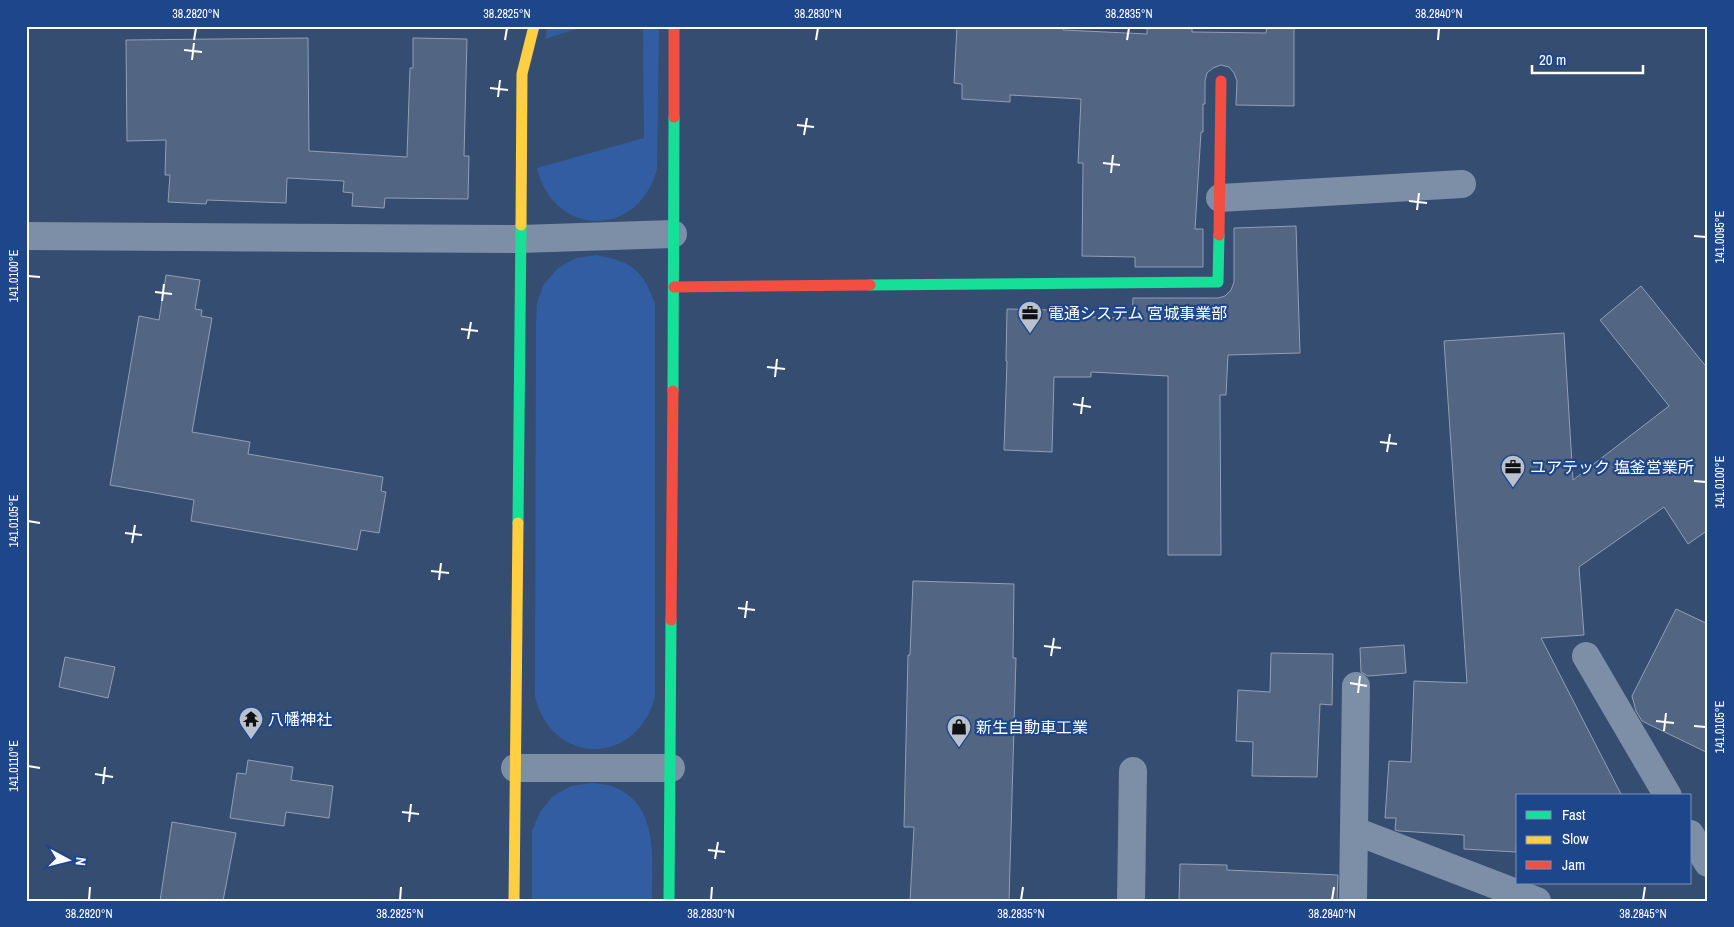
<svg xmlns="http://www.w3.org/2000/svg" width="1734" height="927" font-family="'Archivo Narrow','Noto Sans JP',sans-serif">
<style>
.green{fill:#325da2}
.building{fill:#526582;stroke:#929fb5}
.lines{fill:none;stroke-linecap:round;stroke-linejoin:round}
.street{stroke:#7d8ea7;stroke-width:28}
.fast{stroke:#16e098;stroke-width:11}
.slow{stroke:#ffcf43;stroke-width:11}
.jam{stroke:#f24e42;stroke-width:11}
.ticks{fill:none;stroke:#fff;stroke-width:2}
.labels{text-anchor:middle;stroke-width:4.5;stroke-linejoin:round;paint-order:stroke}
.poi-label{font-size:16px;fill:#fff;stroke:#1e478b;text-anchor:start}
.neatline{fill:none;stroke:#fff;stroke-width:2}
.ticks-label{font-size:12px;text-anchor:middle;fill:#fff}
</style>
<rect width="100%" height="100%" fill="#364d72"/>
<!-- green -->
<g class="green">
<polygon points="548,26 586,26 545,39"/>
<path d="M643 26H659L657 169C638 239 554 238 537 168L644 138Z"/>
<path d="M596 255C631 261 643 270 655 304V697C636 767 551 766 535 696L536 324 537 303 544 284 558 268 576 258Z"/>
<path d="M592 783C598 784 605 784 611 786 660 802 652 861 652 901H532V831L540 812 553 796 571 786Z"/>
</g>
<!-- building -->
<g class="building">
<polygon points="957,26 1063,26 1063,30 1147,34 1147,26 1192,26 1192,32 1266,33 1267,26 1294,26 1294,106 1236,105 1237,81 1234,73 1229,67 1221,65 1213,68 1207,73 1205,81 1205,104 1203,104 1203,132 1201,132 1195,229 1203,229 1203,267 1135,267 1135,257 1082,256 1083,163 1078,163 1081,99 1010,95 1010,102 962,99 962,84 954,83"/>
<polygon points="308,38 309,151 407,157 410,68 413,68 413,38 467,39 464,156 469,156 468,199 385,198 384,208 352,206 353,193 343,192 344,181 287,178 286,203 207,200 206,204 168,202 170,175 165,175 166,140 127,141 126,40"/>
<polygon points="1296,226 1300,353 1228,355 1226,395 1220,395 1221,555 1168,555 1168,376 1091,372 1091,377 1054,377 1052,452 1004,450 1007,361 1006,361 1007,309 1052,310 1052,316 1132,318 1133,298 1218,298 1225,296 1231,290 1234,282 1234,228"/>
<polygon points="166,275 200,280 195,309 202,310 201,316 212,318 192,432 250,442 248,454 383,477 381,491 386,492 379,533 361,530 357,550 191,521 194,500 110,485 139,316 159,320"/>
<polygon points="1641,286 1708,369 1708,530 1688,544 1664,507 1579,567 1584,635 1541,638 1622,796 1518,796 1516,852 1464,849 1464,835 1399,831 1395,830 1396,818 1385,818 1389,761 1411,762 1414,681 1467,683 1444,341 1564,333 1573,480 1669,406 1600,320"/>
<polygon points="913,581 1014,584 1013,658 1016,658 1009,901 910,901 914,827 904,827 908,655 910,655"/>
<polygon points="1676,609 1708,624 1708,753 1642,721 1636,711 1632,696"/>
<polygon points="1404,645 1406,673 1368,676 1361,672 1360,648"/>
<polygon points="1271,653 1333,654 1332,705 1320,704 1317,777 1252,776 1253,742 1236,741 1238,690 1270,692"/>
<polygon points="65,657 115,667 108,698 59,687"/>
<polygon points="248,760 293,767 291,780 333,786 329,818 286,812 284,826 230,818 237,773 246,774"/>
<polygon points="172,822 236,833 223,901 160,901"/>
<polygon points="1180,864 1227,865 1227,870 1338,875 1337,901 1179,901"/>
</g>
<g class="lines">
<!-- street -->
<g class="street">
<polyline points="1220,198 1462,184"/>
<polyline points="26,236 520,239 673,234"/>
<polyline points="1586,656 1668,796"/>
<polyline points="515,768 671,768"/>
<polyline points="1355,831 1537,901"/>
<polyline points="1690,834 1708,863"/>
<polyline points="1131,901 1133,771"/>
<polyline points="1353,901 1356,686"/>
</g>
<!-- fast -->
<g class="fast">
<polyline points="870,285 1218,282 1219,235"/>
<polyline points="673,391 674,117"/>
<polyline points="518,523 521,225"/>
<polyline points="669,901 671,620"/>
</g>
<!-- slow -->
<g class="slow">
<polyline points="521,225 522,74 534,26"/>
<polyline points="514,901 518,523"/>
</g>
<!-- jam -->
<g class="jam">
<polyline points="674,26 674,117"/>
<polyline points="1219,235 1221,81"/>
<polyline points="674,287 870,285"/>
<polyline points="671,620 673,391"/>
</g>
</g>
<!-- ticks -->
<path class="ticks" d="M194 40 196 28M505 40 507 28M816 40 818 28M1127 40 1129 28M1438 40 1439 28M184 50 202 52M192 60 194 43M490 88 508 90M498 97 500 80M797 125 814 127M804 135 807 118M1103 163 1120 165M1111 173 1113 155M1409 201 1427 203M1417 210 1419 193M1694 236 1706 237M28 276 40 277M155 292 172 294M162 301 164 284M461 329 478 331M468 339 471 322M767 367 785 369M775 377 777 359M1073 404 1091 407M1081 414 1083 397M1380 442 1397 444M1387 452 1390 434M1694 481 1706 482M28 521 40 523M125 533 142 535M132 543 135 525M431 571 449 573M439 580 441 563M738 608 755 610M745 618 747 601M1044 646 1061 648M1051 656 1054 638M1350 683 1367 686M1358 693 1360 676M1656 721 1674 723M1694 726 1706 727M1664 731 1666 713M28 766 40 768M95 774 113 777M103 784 105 767M402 812 419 814M409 822 411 804M708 850 725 852M715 859 718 842M89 900 90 887M400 900 401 887M711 900 712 887M1021 900 1023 887M1332 900 1334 887M1643 900 1645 887"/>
<!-- icons -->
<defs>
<symbol id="office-pin" viewBox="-11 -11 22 30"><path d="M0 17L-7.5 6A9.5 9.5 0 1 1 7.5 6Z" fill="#b9c1ce" stroke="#1e478b"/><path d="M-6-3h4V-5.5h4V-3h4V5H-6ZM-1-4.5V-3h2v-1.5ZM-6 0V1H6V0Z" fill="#111"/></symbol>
<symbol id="temple-pin" viewBox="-11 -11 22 30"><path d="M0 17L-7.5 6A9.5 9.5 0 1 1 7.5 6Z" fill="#b9c1ce" stroke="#1e478b"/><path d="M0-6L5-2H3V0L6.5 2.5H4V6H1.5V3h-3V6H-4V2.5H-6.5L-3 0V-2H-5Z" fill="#111"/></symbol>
<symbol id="shop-pin" viewBox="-11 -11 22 30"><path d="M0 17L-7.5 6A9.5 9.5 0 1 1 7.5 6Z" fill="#b9c1ce" stroke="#1e478b"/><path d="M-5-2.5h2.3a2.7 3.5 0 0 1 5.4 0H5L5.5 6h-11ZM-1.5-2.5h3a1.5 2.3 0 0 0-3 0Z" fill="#111"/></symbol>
</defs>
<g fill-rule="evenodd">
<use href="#office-pin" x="1016" y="299" width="28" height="38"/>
<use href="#office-pin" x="1499" y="453" width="28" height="38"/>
<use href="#temple-pin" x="237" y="705" width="28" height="38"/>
<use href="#shop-pin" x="945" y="713" width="28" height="38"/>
</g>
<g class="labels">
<!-- poi labels -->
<g class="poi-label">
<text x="1048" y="319">電通システム 宮城事業部</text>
<text x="1530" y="473">ユアテック 塩釜営業所</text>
<text x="268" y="725">八幡神社</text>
<text x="976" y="733">新生自動車工業</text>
</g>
</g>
<!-- border -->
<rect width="1734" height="927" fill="none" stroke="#1e478b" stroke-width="55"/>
<!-- legend -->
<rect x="1516" y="794" width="175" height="90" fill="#1e478b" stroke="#7891b9"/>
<rect x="1526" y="811" width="25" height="8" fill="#16e098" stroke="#7891b9"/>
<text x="1562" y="820" font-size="15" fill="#ffffff">Fast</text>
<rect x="1526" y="836" width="25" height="8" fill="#ffcf43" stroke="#7891b9"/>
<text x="1562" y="844" font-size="15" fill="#ffffff">Slow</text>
<rect x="1526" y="861" width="25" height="8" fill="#f24e42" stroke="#7891b9"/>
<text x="1562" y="870" font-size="15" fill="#ffffff">Jam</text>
<!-- north arrow -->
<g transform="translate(68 860) rotate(97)" stroke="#1e478b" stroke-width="4" paint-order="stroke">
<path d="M0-4L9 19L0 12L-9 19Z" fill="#ffffff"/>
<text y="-8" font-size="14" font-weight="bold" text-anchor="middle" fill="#ffffff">N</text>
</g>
<!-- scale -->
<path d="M1532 65v8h111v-8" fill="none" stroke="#ffffff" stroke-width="2.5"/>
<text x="1539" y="65" font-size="15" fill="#ffffff" stroke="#1e478b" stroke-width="4" paint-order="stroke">20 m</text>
<rect x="28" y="28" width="1678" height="872" class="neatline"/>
<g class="ticks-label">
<text x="196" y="18">38.2820°N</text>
<text x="507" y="18">38.2825°N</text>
<text x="818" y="18">38.2830°N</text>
<text x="1129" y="18">38.2835°N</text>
<text x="1439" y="18">38.2840°N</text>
<text transform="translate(1720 237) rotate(-90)" y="4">141.0095°E</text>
<text transform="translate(14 276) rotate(-90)" y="4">141.0100°E</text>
<text transform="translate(1720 482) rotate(-90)" y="4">141.0100°E</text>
<text transform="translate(14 521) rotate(-90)" y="4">141.0105°E</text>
<text transform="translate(1720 727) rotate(-90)" y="4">141.0105°E</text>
<text transform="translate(14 766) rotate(-90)" y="4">141.0110°E</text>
<text x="89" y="918">38.2820°N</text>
<text x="400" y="918">38.2825°N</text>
<text x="711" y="918">38.2830°N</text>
<text x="1021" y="918">38.2835°N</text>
<text x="1332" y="918">38.2840°N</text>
<text x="1643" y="918">38.2845°N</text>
</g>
</svg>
